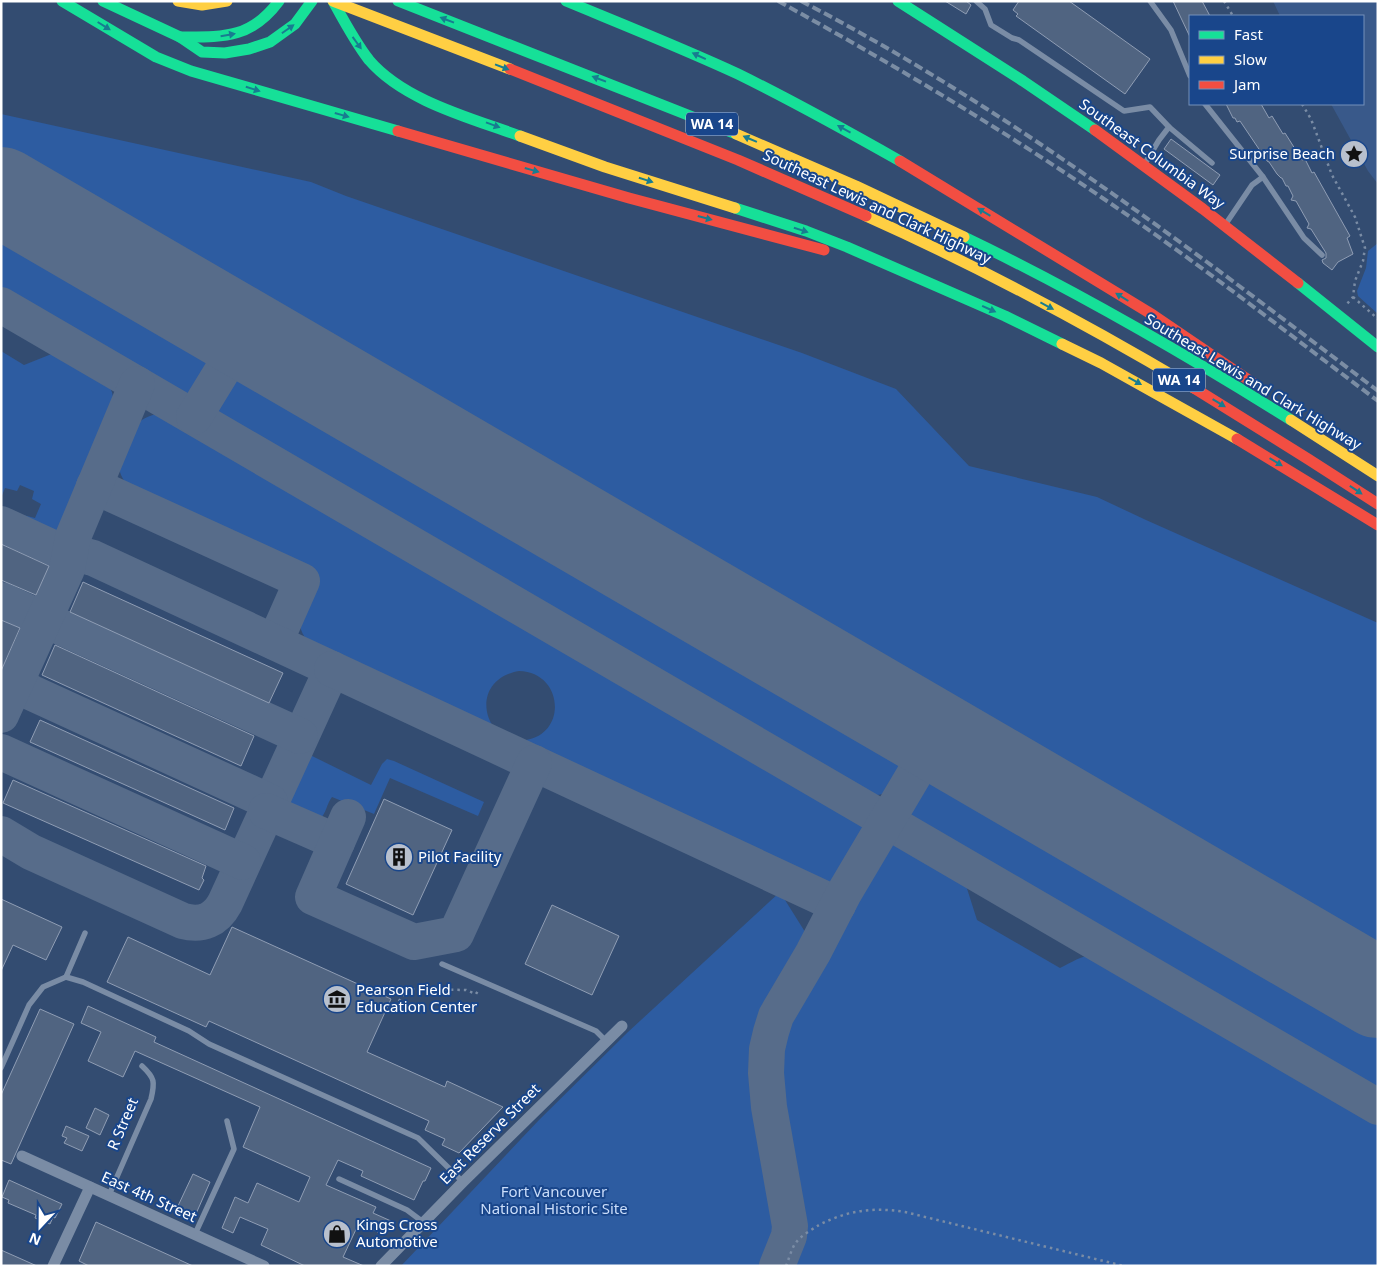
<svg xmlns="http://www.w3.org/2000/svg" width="1379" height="1267" font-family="'Noto Sans',sans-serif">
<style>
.green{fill:#2d5ca1;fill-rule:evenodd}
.water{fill:#39598a}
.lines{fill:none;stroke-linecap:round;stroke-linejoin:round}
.taxiway{stroke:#576c8a;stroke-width:36}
.runway{stroke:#576c8a;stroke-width:90}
.building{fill:#506481;stroke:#8f9db4}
.path{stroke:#7a8ca5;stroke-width:2.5;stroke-dasharray:2.5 4;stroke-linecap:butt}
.lane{stroke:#7a8ca5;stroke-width:5.5}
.street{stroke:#7a8ca5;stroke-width:11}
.fast{stroke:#16e098;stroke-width:11}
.slow{stroke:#ffcf43;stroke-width:11}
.jam{stroke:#f24e42;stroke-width:11}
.rail{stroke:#7b8da4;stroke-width:4;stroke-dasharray:9 4;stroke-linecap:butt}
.oneway{fill:#187c90}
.labels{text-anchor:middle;stroke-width:4;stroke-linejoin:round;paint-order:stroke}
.shield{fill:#19468b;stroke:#bac8dc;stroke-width:1}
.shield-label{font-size:14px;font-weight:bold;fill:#fff}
.street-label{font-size:15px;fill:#fff;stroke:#19468b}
.poi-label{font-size:15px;fill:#fff;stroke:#19468b;text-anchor:start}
.park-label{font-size:15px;fill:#caddfa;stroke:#19468b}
</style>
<rect width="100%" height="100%" fill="#334c71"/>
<!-- green -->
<g class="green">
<polygon points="1,114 311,182 346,196 802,353 896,389 969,466 1097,497 1146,520 1378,623 1378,972 1,169"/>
<path d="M17 221 223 342C218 358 204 394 186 399L162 388 1 294V223Z"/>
<polygon points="1378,243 1378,314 1358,296 1357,291 1366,268 1368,251"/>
<path d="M1 351 24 365 59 351 63 352C87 366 123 380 111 414L61 534 54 539 47 538 22 525 20 522 23 515 35 518 41 504 32 499 34 491 20 485 17 491 5 488 1 498Z"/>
<path d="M246 355 897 735C901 744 905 755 904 765 901 793 878 801 855 791L238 432 216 416 213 412 225 381Z"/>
<path d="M157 414H164L180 420 862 817 868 826 867 837 841 883 832 890 820 888 322 653C284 628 304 608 317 576L140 495C101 474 119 422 157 414ZM519 671C563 672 568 733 526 740 483 746 467 680 519 671Z"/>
<path d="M308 754 371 785 382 764 387 759 394 761 484 802 478 816 390 778 374 814 332 797C327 803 326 814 320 819 313 825 295 818 290 811 287 807 287 804 287 799Z"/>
<path d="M952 772H962L1378 1014V1096L918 827C909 815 904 795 919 784 928 777 941 775 952 772Z"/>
<path d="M893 838 903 840 963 876 977 920 1060 968C1073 962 1087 951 1102 956L1378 1117V1266H401L539 1120 628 1032 780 892 822 959Z"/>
</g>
<!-- water -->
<polygon class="water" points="1273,1 1378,1 1378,184 1368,171 1331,104 1363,104 1363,16 1280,16"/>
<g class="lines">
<!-- taxiway -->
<g class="taxiway">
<polyline points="1,204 30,208"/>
<polyline points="1,305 1378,1107"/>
<polyline points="194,417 238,345 249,340 258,342"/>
<polyline points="94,486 302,581 275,642"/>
<path d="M1 524 51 547 93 558 332 669 225 903C216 920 202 926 183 921L31 852 1 834"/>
<polyline points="1,600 300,736"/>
<polyline points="332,669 838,905"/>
<polyline points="1,676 32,693 270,802"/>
<polyline points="1,715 67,569 73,537 137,384"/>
<polyline points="1,752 243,862"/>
<polyline points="266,811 337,842"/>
<polyline points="348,817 313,897 414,942 456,934 534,763"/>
<polyline points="777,1266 789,1236 790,1226 769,1107 766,1073 767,1049 771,1032 776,1016 813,953 844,893 937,736"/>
</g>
<!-- runway -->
<polyline class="runway" points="1,192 1378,993"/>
</g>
<!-- building -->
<g class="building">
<polygon points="945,1 966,1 971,5 966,14"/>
<polygon points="1019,1 1069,1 1150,59 1125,94 1016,16 1018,14 1013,10"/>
<polygon points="1173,1 1202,1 1210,16 1190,16 1190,37"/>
<polygon points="1226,104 1261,104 1269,118 1272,116 1283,134 1285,133 1302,160 1305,159 1312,173 1314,172 1350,236 1347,238 1353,254 1338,262 1332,270 1323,263 1322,260 1326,258 1326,253 1311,229 1307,228 1309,224 1296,201 1291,200 1293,196 1288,186 1286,186 1282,178 1281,178 1277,174 1269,162 1267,161 1240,121 1237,122 1235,118 1233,118"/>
<polygon points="1171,139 1220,175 1213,185 1164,149"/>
<polygon points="1,544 49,566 36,595 1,580"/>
<polygon points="83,582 283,673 269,703 70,612"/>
<polygon points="1,620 20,628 1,671"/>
<polygon points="55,645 254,736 241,766 42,675"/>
<polygon points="40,720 234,808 225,830 30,742"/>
<polygon points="13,780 206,866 202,878 204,880 199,890 3,803"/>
<polygon points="384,799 452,830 413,915 346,884"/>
<polygon points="1,899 62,927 46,960 13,945 1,971"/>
<polygon points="552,905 619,936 592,995 525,964"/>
<polygon points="232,927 391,999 367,1052 445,1087 447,1081 503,1107 459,1153 442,1145 445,1139 425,1130 429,1121 209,1021 206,1027 107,982 128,937 210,975"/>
<polygon points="88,1006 156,1037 154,1042 431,1168 425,1181 423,1181 414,1200 361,1176 363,1171 338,1160 326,1185 376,1207 373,1213 391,1221 380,1233 359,1223 343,1257 364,1266 305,1266 261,1245 268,1229 240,1217 233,1233 222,1228 235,1197 248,1203 257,1183 299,1202 310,1177 243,1147 260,1107 135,1051 123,1077 88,1061 101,1032 81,1023"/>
<polygon points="40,1009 74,1024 11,1164 1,1160 1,1095"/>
<polygon points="95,1108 109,1115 100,1135 86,1128"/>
<polygon points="66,1126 89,1136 82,1151 64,1143 67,1138 62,1136"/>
<polygon points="193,1174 210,1182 195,1216 177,1208"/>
<polygon points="9,1180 62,1204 55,1218 53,1217 50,1224 35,1218 36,1215 8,1203 9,1200 2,1197"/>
<polygon points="96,1222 193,1266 89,1266 79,1261"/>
<polygon points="1,1250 37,1266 1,1266"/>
</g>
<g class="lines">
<!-- path -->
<g class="path">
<polyline points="1224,1 1233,16"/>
<polyline points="1302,104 1311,119 1332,175 1355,217 1365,248 1363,261 1355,281 1353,297 1346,305"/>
<polyline points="1353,297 1378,319"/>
<polyline points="389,1007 395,1007 407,989 466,990 476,994 479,989"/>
<path d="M786 1266C789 1259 791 1250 795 1244 800 1236 811 1230 819 1225 848 1210 874 1207 905 1212L1124 1266"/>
</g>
<!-- lane -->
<g class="lane">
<polyline points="976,1 985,9 991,25 1012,38 1019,40 1124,111 1150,107 1169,127 1159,140 1144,165"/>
<polyline points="1150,1 1171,30 1190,76"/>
<polyline points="1205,104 1263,177 1304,238 1322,255"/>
<polyline points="1169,127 1212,163"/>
<polyline points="1225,225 1252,185 1263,177"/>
<polyline points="442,964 596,1031 606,1041"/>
<polyline points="66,977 85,933"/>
<polyline points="1,1068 29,1005 43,987 66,977 83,982 189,1031 209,1044 418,1138 463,1182"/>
<polyline points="339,1179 407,1210 423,1222"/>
<path d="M109 1195 151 1099C155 1082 155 1078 142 1066"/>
<polyline points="195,1234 234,1149 227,1121"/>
</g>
<!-- street -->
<g class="street">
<polyline points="22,1156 264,1266"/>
<polyline points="53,1266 90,1187"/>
<polyline points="381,1266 463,1182 622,1026"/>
</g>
<!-- fast -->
<g class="fast">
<polyline points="62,1 156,57 191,71 398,131"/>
<polyline points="103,1 180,37 202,52 225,53 249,49 270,42 295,24 312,1"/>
<path d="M333 1C344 21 355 42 369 60 404 101 471 118 520 136"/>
<polyline points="398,1 736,134"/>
<path d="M566 1C624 25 682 48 738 74 793 101 847 131 900 161"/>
<polyline points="898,1 1023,81 1095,130"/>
<path d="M180 37C223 37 251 39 279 1"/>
<polyline points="735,208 806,231 847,247 1005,316 1062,344"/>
<path d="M964 237C1077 291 1185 354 1291 420"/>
<polyline points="1298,283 1378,347"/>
</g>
<!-- slow -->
<g class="slow">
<polyline points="178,1 202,5 227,1"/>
<polyline points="333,1 510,69"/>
<polyline points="736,134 856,186 964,237"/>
<polyline points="520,136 605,167 735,208"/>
<path d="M866 216C978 266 1088 325 1194 388"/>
<polyline points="1062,344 1101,363 1237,439"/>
<polyline points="1291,420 1378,476"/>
</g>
<!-- jam -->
<g class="jam">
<polyline points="510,69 738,160 866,216"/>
<polyline points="1095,130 1203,209 1298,283"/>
<polyline points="398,131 629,198 824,250"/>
<polyline points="900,161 1153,315 1253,383"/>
<polyline points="1194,388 1308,459 1378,504"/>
<polyline points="1237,439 1378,525"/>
</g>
<!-- rail -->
<g class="rail">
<path d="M778 1C889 62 997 126 1101 197 1196 261 1286 332 1378 401"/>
<path d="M801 1C1008 108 1194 251 1378 391"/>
</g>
</g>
<!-- one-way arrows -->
<defs><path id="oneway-solid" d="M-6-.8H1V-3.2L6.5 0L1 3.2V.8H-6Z" transform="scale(1.25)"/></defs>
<g class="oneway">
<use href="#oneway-solid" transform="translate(447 20) rotate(-159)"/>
<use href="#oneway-solid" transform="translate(104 26) rotate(32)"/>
<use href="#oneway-solid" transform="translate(288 29) rotate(-35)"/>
<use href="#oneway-solid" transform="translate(228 35) rotate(-10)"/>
<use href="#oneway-solid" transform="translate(357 43) rotate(54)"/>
<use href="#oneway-solid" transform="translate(699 56) rotate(-155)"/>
<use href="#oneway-solid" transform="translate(502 67) rotate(21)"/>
<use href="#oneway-solid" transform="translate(599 79) rotate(-159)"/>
<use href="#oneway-solid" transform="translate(253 89) rotate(17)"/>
<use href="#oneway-solid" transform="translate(342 115) rotate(16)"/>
<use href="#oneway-solid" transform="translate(493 125) rotate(20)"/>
<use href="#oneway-solid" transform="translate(844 129) rotate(-151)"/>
<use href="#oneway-solid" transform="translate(750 139) rotate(-157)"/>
<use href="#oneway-solid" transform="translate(532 170) rotate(16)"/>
<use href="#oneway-solid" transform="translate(646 180) rotate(18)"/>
<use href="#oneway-solid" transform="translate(984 212) rotate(-149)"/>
<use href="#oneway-solid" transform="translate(705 218) rotate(15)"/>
<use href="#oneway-solid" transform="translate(801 230) rotate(18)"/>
<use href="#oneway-solid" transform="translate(1122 297) rotate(-148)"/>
<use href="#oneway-solid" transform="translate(1047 306) rotate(28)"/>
<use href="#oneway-solid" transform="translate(989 309) rotate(24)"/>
<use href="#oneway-solid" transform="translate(1135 381) rotate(29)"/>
<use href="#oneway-solid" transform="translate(1219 403) rotate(31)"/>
<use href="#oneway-solid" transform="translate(1276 462) rotate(31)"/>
<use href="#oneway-solid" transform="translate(1356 490) rotate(34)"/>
</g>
<!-- icons -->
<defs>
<symbol id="sight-disc" viewBox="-11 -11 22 22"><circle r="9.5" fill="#b8c0cd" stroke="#19468b"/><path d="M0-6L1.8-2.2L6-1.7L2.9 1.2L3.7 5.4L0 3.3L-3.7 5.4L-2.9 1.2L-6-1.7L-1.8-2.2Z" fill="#111"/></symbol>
<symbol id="building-disc" viewBox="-11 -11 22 22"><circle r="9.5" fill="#b8c0cd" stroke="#19468b"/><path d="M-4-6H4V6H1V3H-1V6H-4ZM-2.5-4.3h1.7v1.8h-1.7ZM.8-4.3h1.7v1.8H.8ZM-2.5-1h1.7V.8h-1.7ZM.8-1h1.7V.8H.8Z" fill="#111"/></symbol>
<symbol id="museum-disc" viewBox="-11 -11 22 22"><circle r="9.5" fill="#b8c0cd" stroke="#19468b"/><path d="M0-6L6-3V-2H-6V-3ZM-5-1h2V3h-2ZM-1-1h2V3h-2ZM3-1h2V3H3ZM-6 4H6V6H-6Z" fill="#111"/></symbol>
<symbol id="shop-disc" viewBox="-11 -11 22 22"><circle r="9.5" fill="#b8c0cd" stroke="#19468b"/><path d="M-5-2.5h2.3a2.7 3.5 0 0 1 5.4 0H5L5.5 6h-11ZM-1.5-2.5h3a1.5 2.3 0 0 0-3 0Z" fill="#111"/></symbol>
</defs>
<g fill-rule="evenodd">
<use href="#sight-disc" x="1338" y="138" width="32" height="32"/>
<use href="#building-disc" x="383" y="841" width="32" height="32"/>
<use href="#museum-disc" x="321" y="983" width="32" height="32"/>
<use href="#shop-disc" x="321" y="1218" width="32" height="32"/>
</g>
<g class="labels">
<!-- shield labels -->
<g class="shield">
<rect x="686" y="112.5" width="52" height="23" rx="4"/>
<rect x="1153" y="368.5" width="52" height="23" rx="4"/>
</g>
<g class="shield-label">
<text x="712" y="129">WA 14</text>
<text x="1179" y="385">WA 14</text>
</g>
<!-- street labels -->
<g class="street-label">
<text transform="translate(1152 154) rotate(36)" y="5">Southeast Columbia Way</text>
<text transform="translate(877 207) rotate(25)" y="5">Southeast Lewis and Clark Highway</text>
<text transform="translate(1253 382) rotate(31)" y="5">Southeast Lewis and Clark Highway</text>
<text transform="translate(123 1124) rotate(-67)" y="5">R Street</text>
<text transform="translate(490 1134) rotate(-45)" y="5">East Reserve Street</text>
<text transform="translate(149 1197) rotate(24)" y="5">East 4th Street</text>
</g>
<!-- poi labels -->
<g class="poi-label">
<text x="1335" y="159" text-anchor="end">Surprise Beach</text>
<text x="418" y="862">Pilot Facility</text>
<text x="356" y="995">Pearson Field<tspan x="356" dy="17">Education Center</tspan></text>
<text x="356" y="1230">Kings Cross<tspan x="356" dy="17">Automotive</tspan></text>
</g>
<!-- park labels -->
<g class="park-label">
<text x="554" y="1197">Fort Vancouver<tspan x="554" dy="17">National Historic Site</tspan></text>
</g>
</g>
<!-- border -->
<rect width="1379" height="1267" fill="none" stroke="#ffffff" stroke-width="5"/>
<!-- legend -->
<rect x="1189" y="15" width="175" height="90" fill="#19468b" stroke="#7590b9"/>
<rect x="1199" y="31" width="25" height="8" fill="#16e098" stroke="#7590b9"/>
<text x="1234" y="40" font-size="15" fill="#ffffff">Fast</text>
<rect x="1199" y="56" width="25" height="8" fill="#ffcf43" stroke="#7590b9"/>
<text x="1234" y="65" font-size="15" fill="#ffffff">Slow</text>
<rect x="1199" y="81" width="25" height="8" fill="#f24e42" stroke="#7590b9"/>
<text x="1234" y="90" font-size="15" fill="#ffffff">Jam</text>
<!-- north arrow -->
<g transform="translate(40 1227) rotate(202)" stroke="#19468b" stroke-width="4" paint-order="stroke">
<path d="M0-4L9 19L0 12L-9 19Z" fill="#ffffff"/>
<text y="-8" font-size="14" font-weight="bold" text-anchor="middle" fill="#ffffff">N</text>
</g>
</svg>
